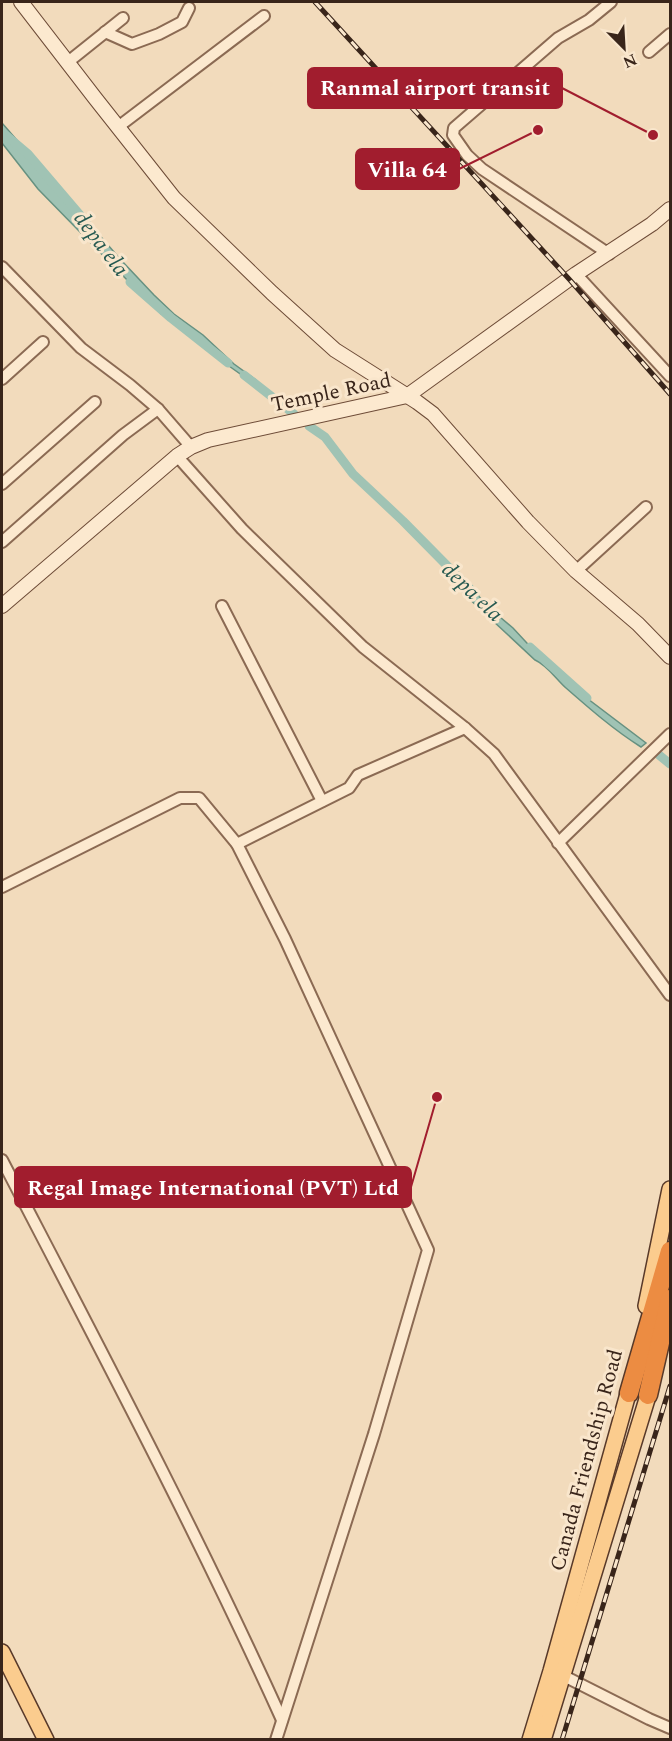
<svg xmlns="http://www.w3.org/2000/svg" width="672" height="1741" font-family="Spectral,serif">
<style>
.water{fill:#a0c3b4;stroke:#679181;stroke-width:1.5}
.lines{fill:none;stroke-linecap:round;stroke-linejoin:round}
.canal{stroke:#a0c3b4;stroke-width:9}
.street-casing{stroke:#8b6a53;stroke-width:14}
.secondary-casing{stroke:#6d4b37;stroke-width:16}
.primary-casing{stroke:#583929;stroke-width:18}
.highway-casing{stroke:#583929;stroke-width:21}
.street{stroke:#fce9cf;stroke-width:10}
.secondary{stroke:#fce9cf;stroke-width:14}
.primary{stroke:#fbcc8e;stroke-width:15}
.highway{stroke:#ec8c42;stroke-width:18}
.rail-casing{stroke:#39251a;stroke-width:5}
.rail{stroke:#f9e6cc;stroke-width:3;stroke-dasharray:9;stroke-linecap:butt}
.labels{text-anchor:middle;stroke-width:6;stroke-linejoin:round;paint-order:stroke}
.street-label{font-size:21px;fill:#39251a;stroke:#f9e6cc}
.water-label{font-size:22px;font-style:italic;fill:#275a51;stroke:#f9e6cc}
.leader{fill:none;stroke:#a11d2e;stroke-width:2}
.callout-dot{fill:#a11d2e;stroke:#f9e6cc;stroke-width:2}
.callout{fill:#a11d2e;stroke:#a11d2e;stroke-width:2}
.callout-label{font-size:22px;text-anchor:middle;font-weight:bold;fill:#fff}
</style>
<rect width="100%" height="100%" fill="#f2dbbc"/>
<!-- water -->
<g class="water">
<polygon points="2,123 121,260 154,295 174,314 203,335 234,364 256,380 253,383 229,366 204,342 171,318 161,314 151,299 130,283 80,232 38,189 2,143"/>
<path d="M455 578 477 594 488 607 513 628 538 655 548 662 559 677 646 743 641 747C614 730 590 709 566 688 556 679 547 665 535 660L463 593 456 583Z"/>
</g>
<g class="lines">
<!-- canal -->
<g class="canal">
<polyline points="2,132 28,154 86,222"/>
<polyline points="130,282 171,318 228,363"/>
<polyline points="244,375 294,414"/>
<polyline points="309,426 325,437 353,474 403,521 475,594"/>
<polyline points="530,647 587,698"/>
<polyline points="659,755 670,764"/>
</g>
<defs>
<g id="street">
<polyline points="105,32 132,44 159,34 182,22 189,8"/>
<polyline points="649,52 670,34"/>
<polyline points="68,62 123,18"/>
<polyline points="118,127 264,16"/>
<polyline points="609,254 482,169 467,155 453,135 454,128 558,38 589,20 611,2"/>
<polyline points="2,267 81,348 130,385 158,409 191,447"/>
<polyline points="576,274 670,376"/>
<polyline points="2,379 43,342"/>
<polyline points="177,456 242,529 363,647 465,728 494,754 670,995"/>
<polyline points="2,484 95,402"/>
<polyline points="2,542 123,435 158,409"/>
<polyline points="576,571 646,507"/>
<polyline points="222,606 322,801"/>
<polyline points="558,843 670,734"/>
<polyline points="237,844 349,788 358,775 465,728"/>
<polyline points="2,887 180,798 199,798 237,844 285,939 428,1250 374,1434 276,1740"/>
<path d="M2 1160C98 1345 196 1530 282 1720"/>
<polyline points="558,1673 649,1719 670,1728"/>
</g>
<g id="secondary">
<polyline points="21,2 95,98 174,198 272,293 335,350 417,402 433,414 528,522 576,571 638,624 670,657"/>
<polyline points="2,606 177,456 191,447 208,440 407,396 576,274 652,224 670,209"/>
</g>
<g id="primary">
<polyline points="646,1306 670,1189"/>
<polyline points="2,1652 46,1740"/>
<polyline points="530,1740 551,1671 631,1383"/>
<polyline points="543,1740 651,1386"/>
</g>
<g id="highway">
<polyline points="629,1393 670,1251"/>
<polyline points="648,1395 670,1299"/>
</g>
</defs>
<!-- street casing -->
<use href="#street" class="street-casing"/>
<!-- secondary casing -->
<use href="#secondary" class="secondary-casing"/>
<!-- primary casing -->
<use href="#primary" class="primary-casing"/>
<!-- highway casing -->
<use href="#highway" class="highway-casing"/>
<!-- street -->
<use href="#street" class="street"/>
<!-- secondary -->
<use href="#secondary" class="secondary"/>
<!-- primary -->
<use href="#primary" class="primary"/>
<!-- highway -->
<use href="#highway" class="highway"/>
<defs>
<g id="rail">
<polyline points="315,2 569,279 670,394"/>
<polyline points="562,1740 670,1386"/>
</g>
</defs>
<!-- rail casing -->
<use href="#rail" class="rail-casing"/>
<!-- rail -->
<use href="#rail" class="rail"/>
</g>
<g class="labels">
<!-- street labels -->
<g class="street-label">
<text transform="translate(331 392) rotate(-12)" y="7">Temple Road</text>
<text transform="translate(586 1460) rotate(-75)" y="7">Canada Friendship Road</text>
</g>
<!-- water labels -->
<g class="water-label">
<text transform="translate(102 243) rotate(53)" y="8">depa ela</text>
<text transform="translate(473 591) rotate(44)" y="8">depa ela</text>
</g>
</g>
<!-- callouts -->
<path class="leader" d="M653 135L562 88M538 130L459 169M437 1097L411 1187"/>
<g class="callout-dot">
<circle cx="653" cy="135" r="6"/>
<circle cx="538" cy="130" r="6"/>
<circle cx="437" cy="1097" r="6"/>
</g>
<g class="callout">
<rect x="308" y="68" width="254" height="40" rx="6"/>
<rect x="356" y="149" width="103" height="40" rx="6"/>
<rect x="15" y="1167" width="396" height="40" rx="6"/>
</g>
<g class="callout-label">
<text x="435" y="95">Ranmal airport transit</text>
<text x="407" y="177">Villa 64</text>
<text x="213" y="1195">Regal Image International (PVT) Ltd</text>
</g>
<!-- border -->
<rect width="672" height="1741" fill="none" stroke="#39251a" stroke-width="6"/>
<!-- north arrow -->
<g transform="translate(624 48) rotate(156)" stroke="#f9e6cc" stroke-width="4.5" paint-order="stroke">
<path d="M0-4.5L10 22L0 15L-10 22Z" fill="#39251a"/>
<text y="-9" font-size="16" font-weight="bold" text-anchor="middle" fill="#39251a">N</text>
</g>
</svg>
